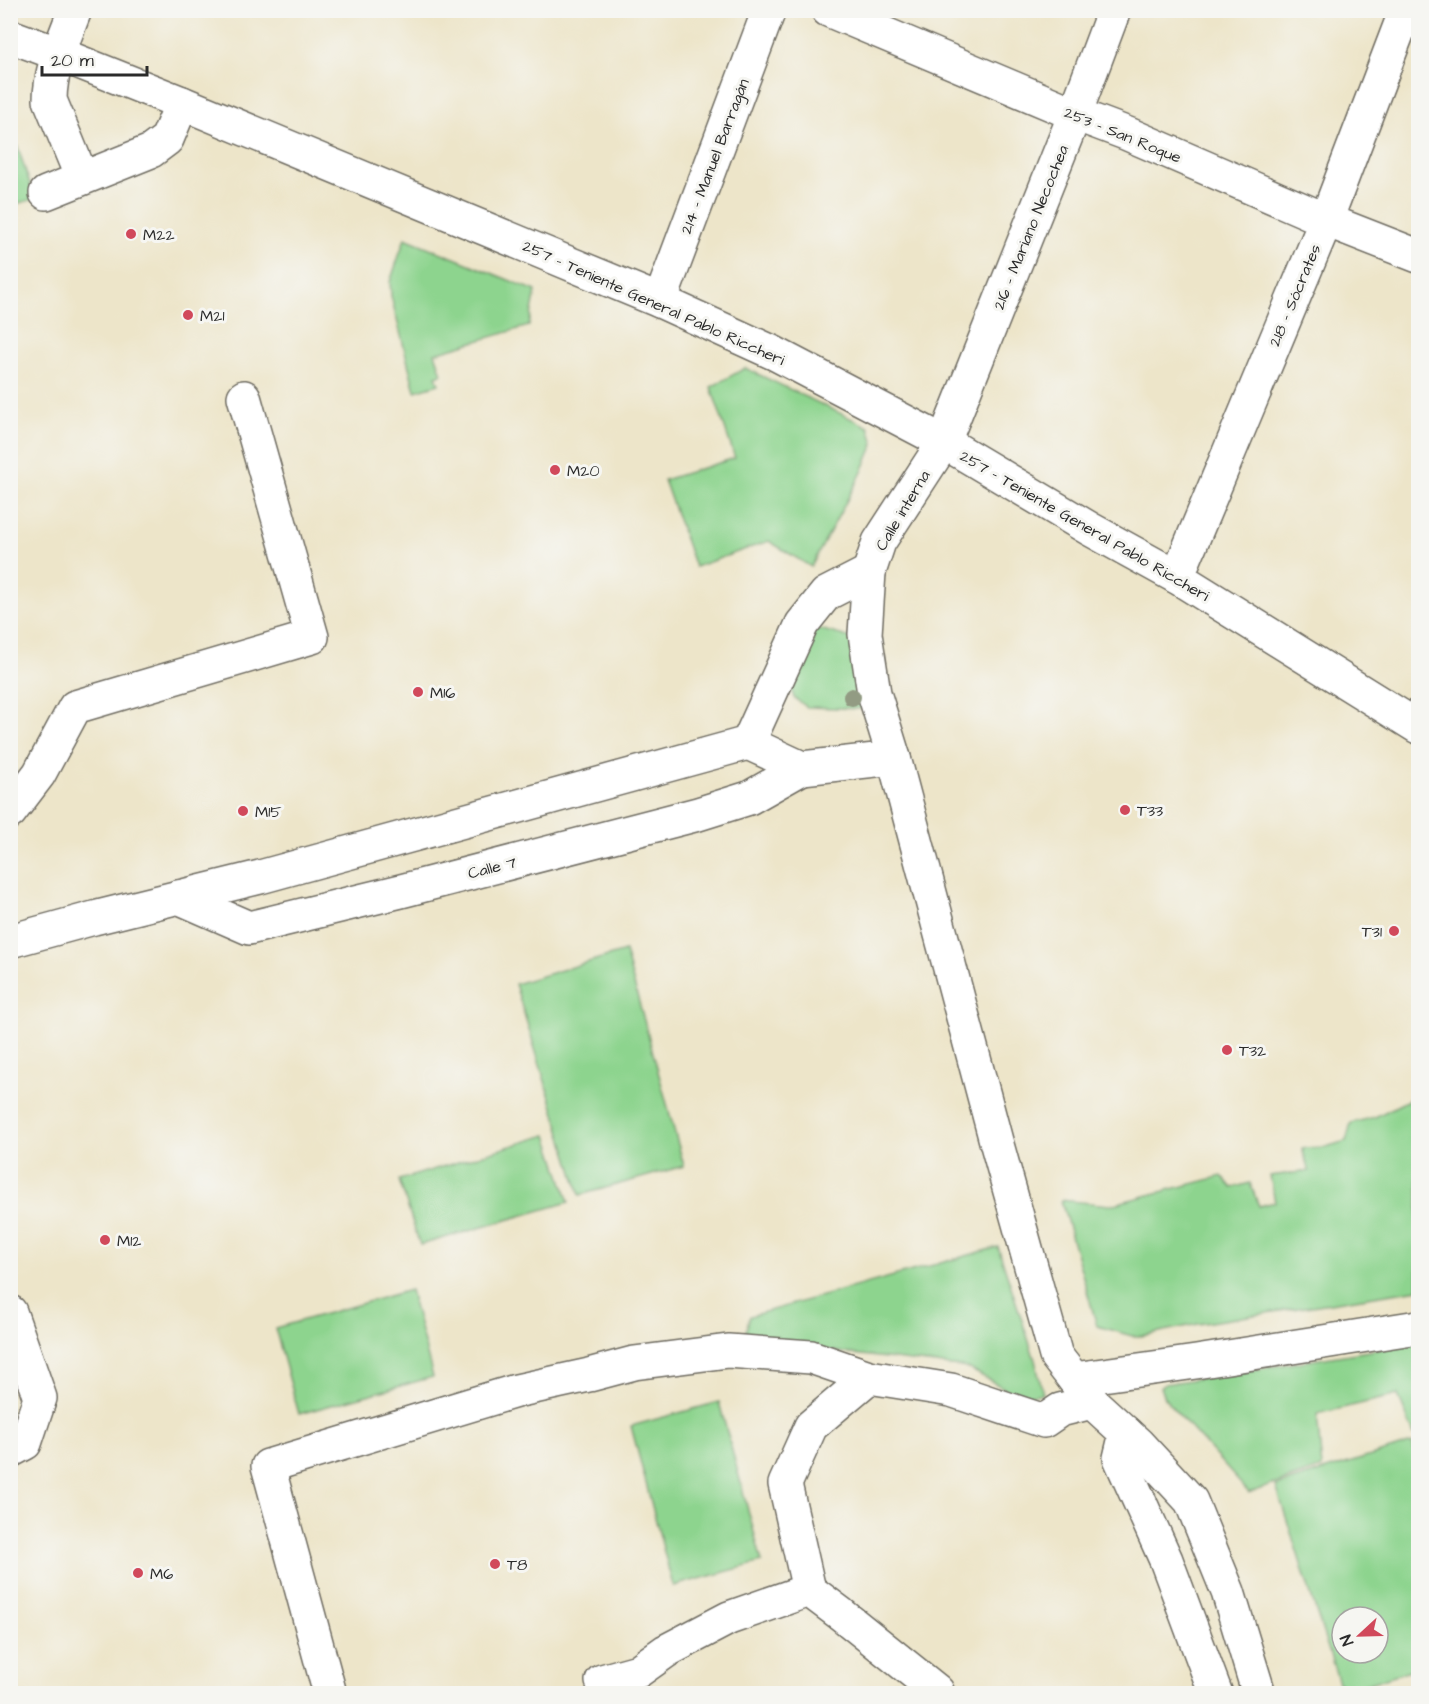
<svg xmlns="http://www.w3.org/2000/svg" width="1429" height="1704" font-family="'Architects Daughter',sans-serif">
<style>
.green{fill:#8dd48e;stroke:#5c805c;stroke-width:1.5;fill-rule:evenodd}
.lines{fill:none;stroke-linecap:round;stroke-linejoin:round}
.minor-casing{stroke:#6f6c62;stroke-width:36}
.minor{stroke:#fff;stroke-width:33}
.tree{fill:#929b83}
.poi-dot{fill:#d1495b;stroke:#f6f6f2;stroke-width:2}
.labels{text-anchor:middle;stroke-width:6;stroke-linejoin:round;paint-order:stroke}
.street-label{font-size:16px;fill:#2b2b2b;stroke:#f6f6f2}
.poi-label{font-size:16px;fill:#2b2b2b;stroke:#f6f6f2;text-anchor:start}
</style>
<rect width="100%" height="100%" fill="#f6f6f2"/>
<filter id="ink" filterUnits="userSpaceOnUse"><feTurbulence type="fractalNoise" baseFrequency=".0167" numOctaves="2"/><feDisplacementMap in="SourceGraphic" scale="12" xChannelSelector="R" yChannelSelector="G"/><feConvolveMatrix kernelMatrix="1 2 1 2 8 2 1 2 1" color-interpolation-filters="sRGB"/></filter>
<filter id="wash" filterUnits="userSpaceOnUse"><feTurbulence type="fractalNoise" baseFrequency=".008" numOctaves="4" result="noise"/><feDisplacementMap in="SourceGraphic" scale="24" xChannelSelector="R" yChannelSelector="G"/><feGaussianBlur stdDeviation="1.35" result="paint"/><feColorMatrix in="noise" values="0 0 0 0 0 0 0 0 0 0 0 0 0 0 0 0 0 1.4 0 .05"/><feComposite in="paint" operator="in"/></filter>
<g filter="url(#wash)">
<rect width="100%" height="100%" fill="#ede5c9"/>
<!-- green -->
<g class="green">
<polygon points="10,124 35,199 11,205 10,205"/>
<polygon points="405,238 536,291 529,326 435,353 442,374 436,376 439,384 415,391 391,296 390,282"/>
<polygon points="745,368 869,427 874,444 861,474 811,567 769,541 695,567 664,480 735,458 711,387"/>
<polygon points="816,628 862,641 866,709 807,707 794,698 791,688"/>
<polygon points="625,951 684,1166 580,1195 515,984"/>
<polygon points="1418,1095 1418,1289 1198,1324 1141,1336 1132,1336 1097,1326 1061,1200 1110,1205 1222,1176 1232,1188 1250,1183 1259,1206 1275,1202 1270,1176 1309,1171 1302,1148 1326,1147 1346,1141 1351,1123 1375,1117"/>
<polygon points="547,1135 569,1202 420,1245 399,1180"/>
<polygon points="998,1247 1035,1360 1043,1394 1018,1396 968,1368 845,1353 744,1337 750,1316"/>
<polygon points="410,1290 433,1377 299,1414 275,1328"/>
<polygon points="1418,1343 1418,1434 1414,1435 1398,1395 1317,1414 1322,1468 1249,1493 1164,1398 1160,1387 1165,1384"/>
<polygon points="719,1402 762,1562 673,1586 631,1426"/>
<path d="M1412 1443 1418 1464V1693H1417L1410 1670 1342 1692 1276 1486ZM1342 1617H1378V1653H1342Z"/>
</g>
</g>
<g filter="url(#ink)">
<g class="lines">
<defs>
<g id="minor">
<path d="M75 10C64 39 50 69 50 100L82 178"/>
<polyline points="828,10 1075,114 1128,134 1326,220 1418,256"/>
<polyline points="1114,10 1075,114 944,442 879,542 869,572 865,634 874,693 894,758 996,1141 1056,1356 1092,1402 1138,1444 1191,1501 1228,1592 1259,1694"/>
<polyline points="10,36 59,54 182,103 660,301 774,353 944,442 1090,529 1177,577 1418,727"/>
<polyline points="46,193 151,151 167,139 182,103"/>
<polyline points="660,301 769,10"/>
<polyline points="1177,577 1326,220 1406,10"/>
<polyline points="748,743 802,624 826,594 869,572"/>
<polyline points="10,812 39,774 75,707 312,637 244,397"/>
<polyline points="178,897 249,928 401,891 698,814 749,798 802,768"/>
<polyline points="10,941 94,918 260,877 748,743 802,768 894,758"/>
<polyline points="10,1312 40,1398 25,1443 10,1451"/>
<polyline points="1074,1379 1196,1362 1418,1327"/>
<polyline points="1126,1433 1120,1458 1166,1560 1216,1694"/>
<polyline points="809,1590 785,1484 811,1426 869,1377"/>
<polyline points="602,1681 638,1671 666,1651 729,1618 809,1590 841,1614 937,1691 938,1694"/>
<polyline points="330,1694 268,1466 516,1391 589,1375 634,1363 728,1351 811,1357 869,1377 951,1390 1044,1421 1060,1410 1092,1402"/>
</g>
</defs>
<!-- minor casing -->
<use href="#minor" class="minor-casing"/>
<!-- minor -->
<use href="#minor" class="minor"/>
</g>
<!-- trees -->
<circle class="tree" cx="852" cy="697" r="9"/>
</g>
<!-- markers -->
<g class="poi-dot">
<circle cx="131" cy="234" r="6"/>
<circle cx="188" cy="315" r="6"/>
<circle cx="555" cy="470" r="6"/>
<circle cx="418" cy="692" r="6"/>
<circle cx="1125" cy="810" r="6"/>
<circle cx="243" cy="811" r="6"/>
<circle cx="1394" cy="931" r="6"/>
<circle cx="1227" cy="1050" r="6"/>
<circle cx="105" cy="1240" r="6"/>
<circle cx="495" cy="1564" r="6"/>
<circle cx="138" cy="1573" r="6"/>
</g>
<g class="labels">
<!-- street labels -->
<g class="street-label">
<text transform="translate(1123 134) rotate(22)" y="6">253 - San Roque</text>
<text transform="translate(714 156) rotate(-69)" y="6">214 - Manuel Barragán</text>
<text transform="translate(1030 227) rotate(-68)" y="6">216 - Mariano Necochea</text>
<text transform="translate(1294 295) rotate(-67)" y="6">218 - Sócrates</text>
<text transform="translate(654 302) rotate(24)" y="6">257 - Teniente General Pablo Riccheri</text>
<text transform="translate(902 510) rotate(-59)" y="6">Calle interna</text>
<text transform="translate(1085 525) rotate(30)" y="6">257 - Teniente General Pablo Riccheri</text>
<text transform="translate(492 867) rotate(-14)" y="6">Calle 7</text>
</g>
<!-- poi labels -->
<g class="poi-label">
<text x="143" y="240">M22</text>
<text x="200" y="321">M21</text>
<text x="567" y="476">M20</text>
<text x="430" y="698">M16</text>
<text x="1137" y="816">T33</text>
<text x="255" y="817">M15</text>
<text x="1382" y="937" text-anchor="end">T31</text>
<text x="1239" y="1056">T32</text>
<text x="117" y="1246">M12</text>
<text x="507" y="1570">T8</text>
<text x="150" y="1579">M6</text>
</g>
</g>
<!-- margin -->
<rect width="1429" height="1704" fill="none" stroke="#f6f6f2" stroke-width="36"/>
<!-- north arrow -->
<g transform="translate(1360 1635) rotate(248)"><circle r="28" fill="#f6f6f2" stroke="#a5a5a2" stroke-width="1.5"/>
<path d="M0-4.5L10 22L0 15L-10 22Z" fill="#d1495b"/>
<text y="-9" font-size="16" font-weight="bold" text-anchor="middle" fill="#2b2b2b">N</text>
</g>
<!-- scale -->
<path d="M42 66v9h105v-9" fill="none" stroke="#2b2b2b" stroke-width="3"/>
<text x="51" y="66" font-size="18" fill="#2b2b2b" stroke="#f6f6f2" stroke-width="4.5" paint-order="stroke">20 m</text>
</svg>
